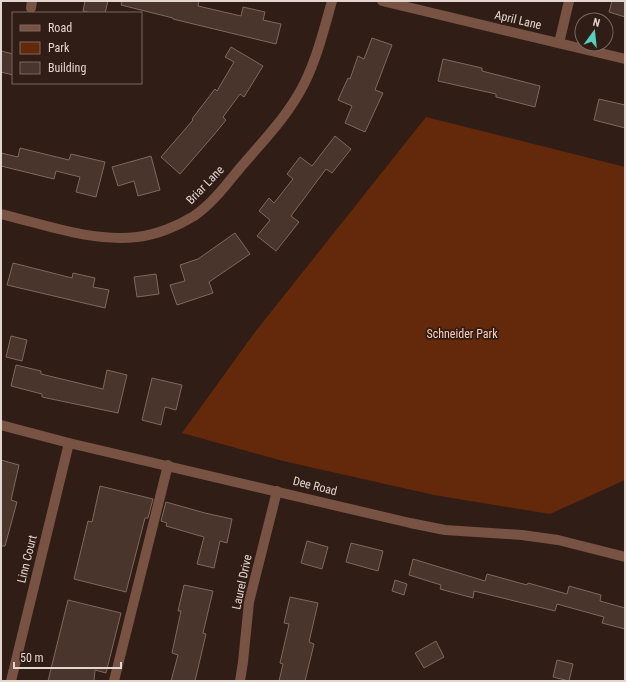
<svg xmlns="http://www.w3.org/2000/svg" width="626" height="682" font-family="'Roboto Condensed',sans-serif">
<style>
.green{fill:#64280b}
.building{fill:#49352c;stroke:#7f685e}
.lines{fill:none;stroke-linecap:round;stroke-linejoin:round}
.minor{stroke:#785242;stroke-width:10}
.labels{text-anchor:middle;stroke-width:3.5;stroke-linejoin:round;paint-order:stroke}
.street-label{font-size:12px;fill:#e3d5d0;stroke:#301d15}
.park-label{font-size:12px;fill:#fecdb9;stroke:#301d15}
</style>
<rect width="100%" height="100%" fill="#301d15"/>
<!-- green -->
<polygon class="green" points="426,117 625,167 625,480 550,514 434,495 283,461 182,433 255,332"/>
<!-- building -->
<g class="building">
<polygon points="85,1 108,1 105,13 91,13 83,11"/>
<polygon points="122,1 199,1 198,6 241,16 243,7 265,12 263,20 281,24 276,44 173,19 173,18 121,5"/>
<polygon points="612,1 625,1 625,17 609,12"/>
<polygon points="372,38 392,45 375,90 383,93 365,132 345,123 352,106 338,100 348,78 350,79 358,56 364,59"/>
<polygon points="231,47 263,66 244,97 240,94 223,117 226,120 213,136 180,174 161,157 193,120 192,119 215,89 217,91 234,62 225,57"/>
<polygon points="1,51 13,54 13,75 1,72"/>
<polygon points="443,59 482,68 482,71 540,86 535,107 496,97 496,94 438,81"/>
<polygon points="599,99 625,105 625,128 594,120"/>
<polygon points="335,136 351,149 332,173 326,169 291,216 299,222 276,251 257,236 270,220 259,211 269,198 274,203 293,179 287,174 300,157 312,166"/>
<polygon points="20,148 69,160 71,154 105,162 96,197 76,192 80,177 56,171 54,179 1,166 1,153 18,157"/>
<polygon points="151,156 160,190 138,196 134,181 118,186 112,167"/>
<polygon points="235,233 250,254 209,282 213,293 177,305 170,285 185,281 180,265 198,259"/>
<polygon points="13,263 72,278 73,273 95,278 93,287 109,290 105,308 7,285"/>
<polygon points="156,274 159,294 137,297 134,277"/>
<polygon points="11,336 27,340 22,361 6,357"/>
<polygon points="16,365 41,371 41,374 103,389 107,370 127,375 118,413 42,397 42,394 11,386"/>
<polygon points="152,378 182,385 176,410 165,407 161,425 142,420"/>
<polygon points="1,460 19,465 11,500 17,502 5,546 1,546"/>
<polygon points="100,486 153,499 148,518 145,518 126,592 74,579 88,521 92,522"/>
<polygon points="166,502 205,513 232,519 227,543 220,541 214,568 197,564 204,537 166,526 167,523 161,521"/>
<polygon points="307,541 328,547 322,569 301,563"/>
<polygon points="351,543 383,551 378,571 346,562"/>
<polygon points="413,559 485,581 487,574 527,585 528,583 567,594 569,586 601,595 600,601 625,608 625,629 602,623 604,617 557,604 555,611 474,591 473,598 440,589 441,585 409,575"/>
<polygon points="395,580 407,584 404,595 392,591"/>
<polygon points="184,585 213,591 203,633 206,634 195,681 171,681 178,655 172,653 181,611 178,611"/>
<polygon points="290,597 318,603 309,642 314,644 305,681 279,681 283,664 280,663 289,624 284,623"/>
<polygon points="68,600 121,613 106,673 95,670 94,681 48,681"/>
<polygon points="436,641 444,657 424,668 415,653"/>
<polygon points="557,660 573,664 569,681 553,677"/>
</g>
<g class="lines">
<!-- minor -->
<g class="minor">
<polyline points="382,1 625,59"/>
<polyline points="31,8 32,1"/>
<polyline points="559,43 569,1"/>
<path d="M1 214C46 225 91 242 137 237 156 235 178 226 194 216 212 204 226 185 240 168 263 141 288 116 304 84 317 58 324 29 332 1"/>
<polyline points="1,425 69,443 410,523 445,530 522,535 558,540 625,557"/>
<polyline points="11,681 69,443"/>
<polyline points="114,681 168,465"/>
<polyline points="240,681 243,662 249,602 277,491"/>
</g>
</g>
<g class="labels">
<!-- street labels -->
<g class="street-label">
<text transform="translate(518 20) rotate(13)" y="4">April Lane</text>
<text transform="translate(205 185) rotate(-46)" y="4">Briar Lane</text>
<text transform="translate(315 486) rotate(14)" y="4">Dee Road</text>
<text transform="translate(27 559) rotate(-76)" y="4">Linn Court</text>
<text transform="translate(242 582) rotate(-78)" y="4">Laurel Drive</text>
</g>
<!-- park labels -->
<g class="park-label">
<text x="462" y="338">Schneider Park</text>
</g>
</g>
<!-- border -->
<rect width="626" height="682" fill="none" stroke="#e3d5d0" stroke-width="4"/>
<!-- legend -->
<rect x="12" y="12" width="130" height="72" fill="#301d15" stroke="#786760"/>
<rect x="20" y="25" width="20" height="6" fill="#785242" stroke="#786760"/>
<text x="48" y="32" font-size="12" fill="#e3d5d0">Road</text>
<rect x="20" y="42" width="20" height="12" fill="#64280b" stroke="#786760"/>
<text x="48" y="52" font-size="12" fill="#e3d5d0">Park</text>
<rect x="20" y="62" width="20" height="12" fill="#49352c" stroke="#786760"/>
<text x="48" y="72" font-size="12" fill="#e3d5d0">Building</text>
<!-- north arrow -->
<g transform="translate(594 32) rotate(15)"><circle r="19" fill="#301d15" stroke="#786760"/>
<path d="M0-3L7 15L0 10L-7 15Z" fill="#58cebf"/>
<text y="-6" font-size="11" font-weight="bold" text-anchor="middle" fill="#e3d5d0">N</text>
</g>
<!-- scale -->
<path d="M14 662v6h107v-6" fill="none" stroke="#e3d5d0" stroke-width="2"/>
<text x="20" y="662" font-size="12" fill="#e3d5d0" stroke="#301d15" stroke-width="3" paint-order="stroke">50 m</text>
</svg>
